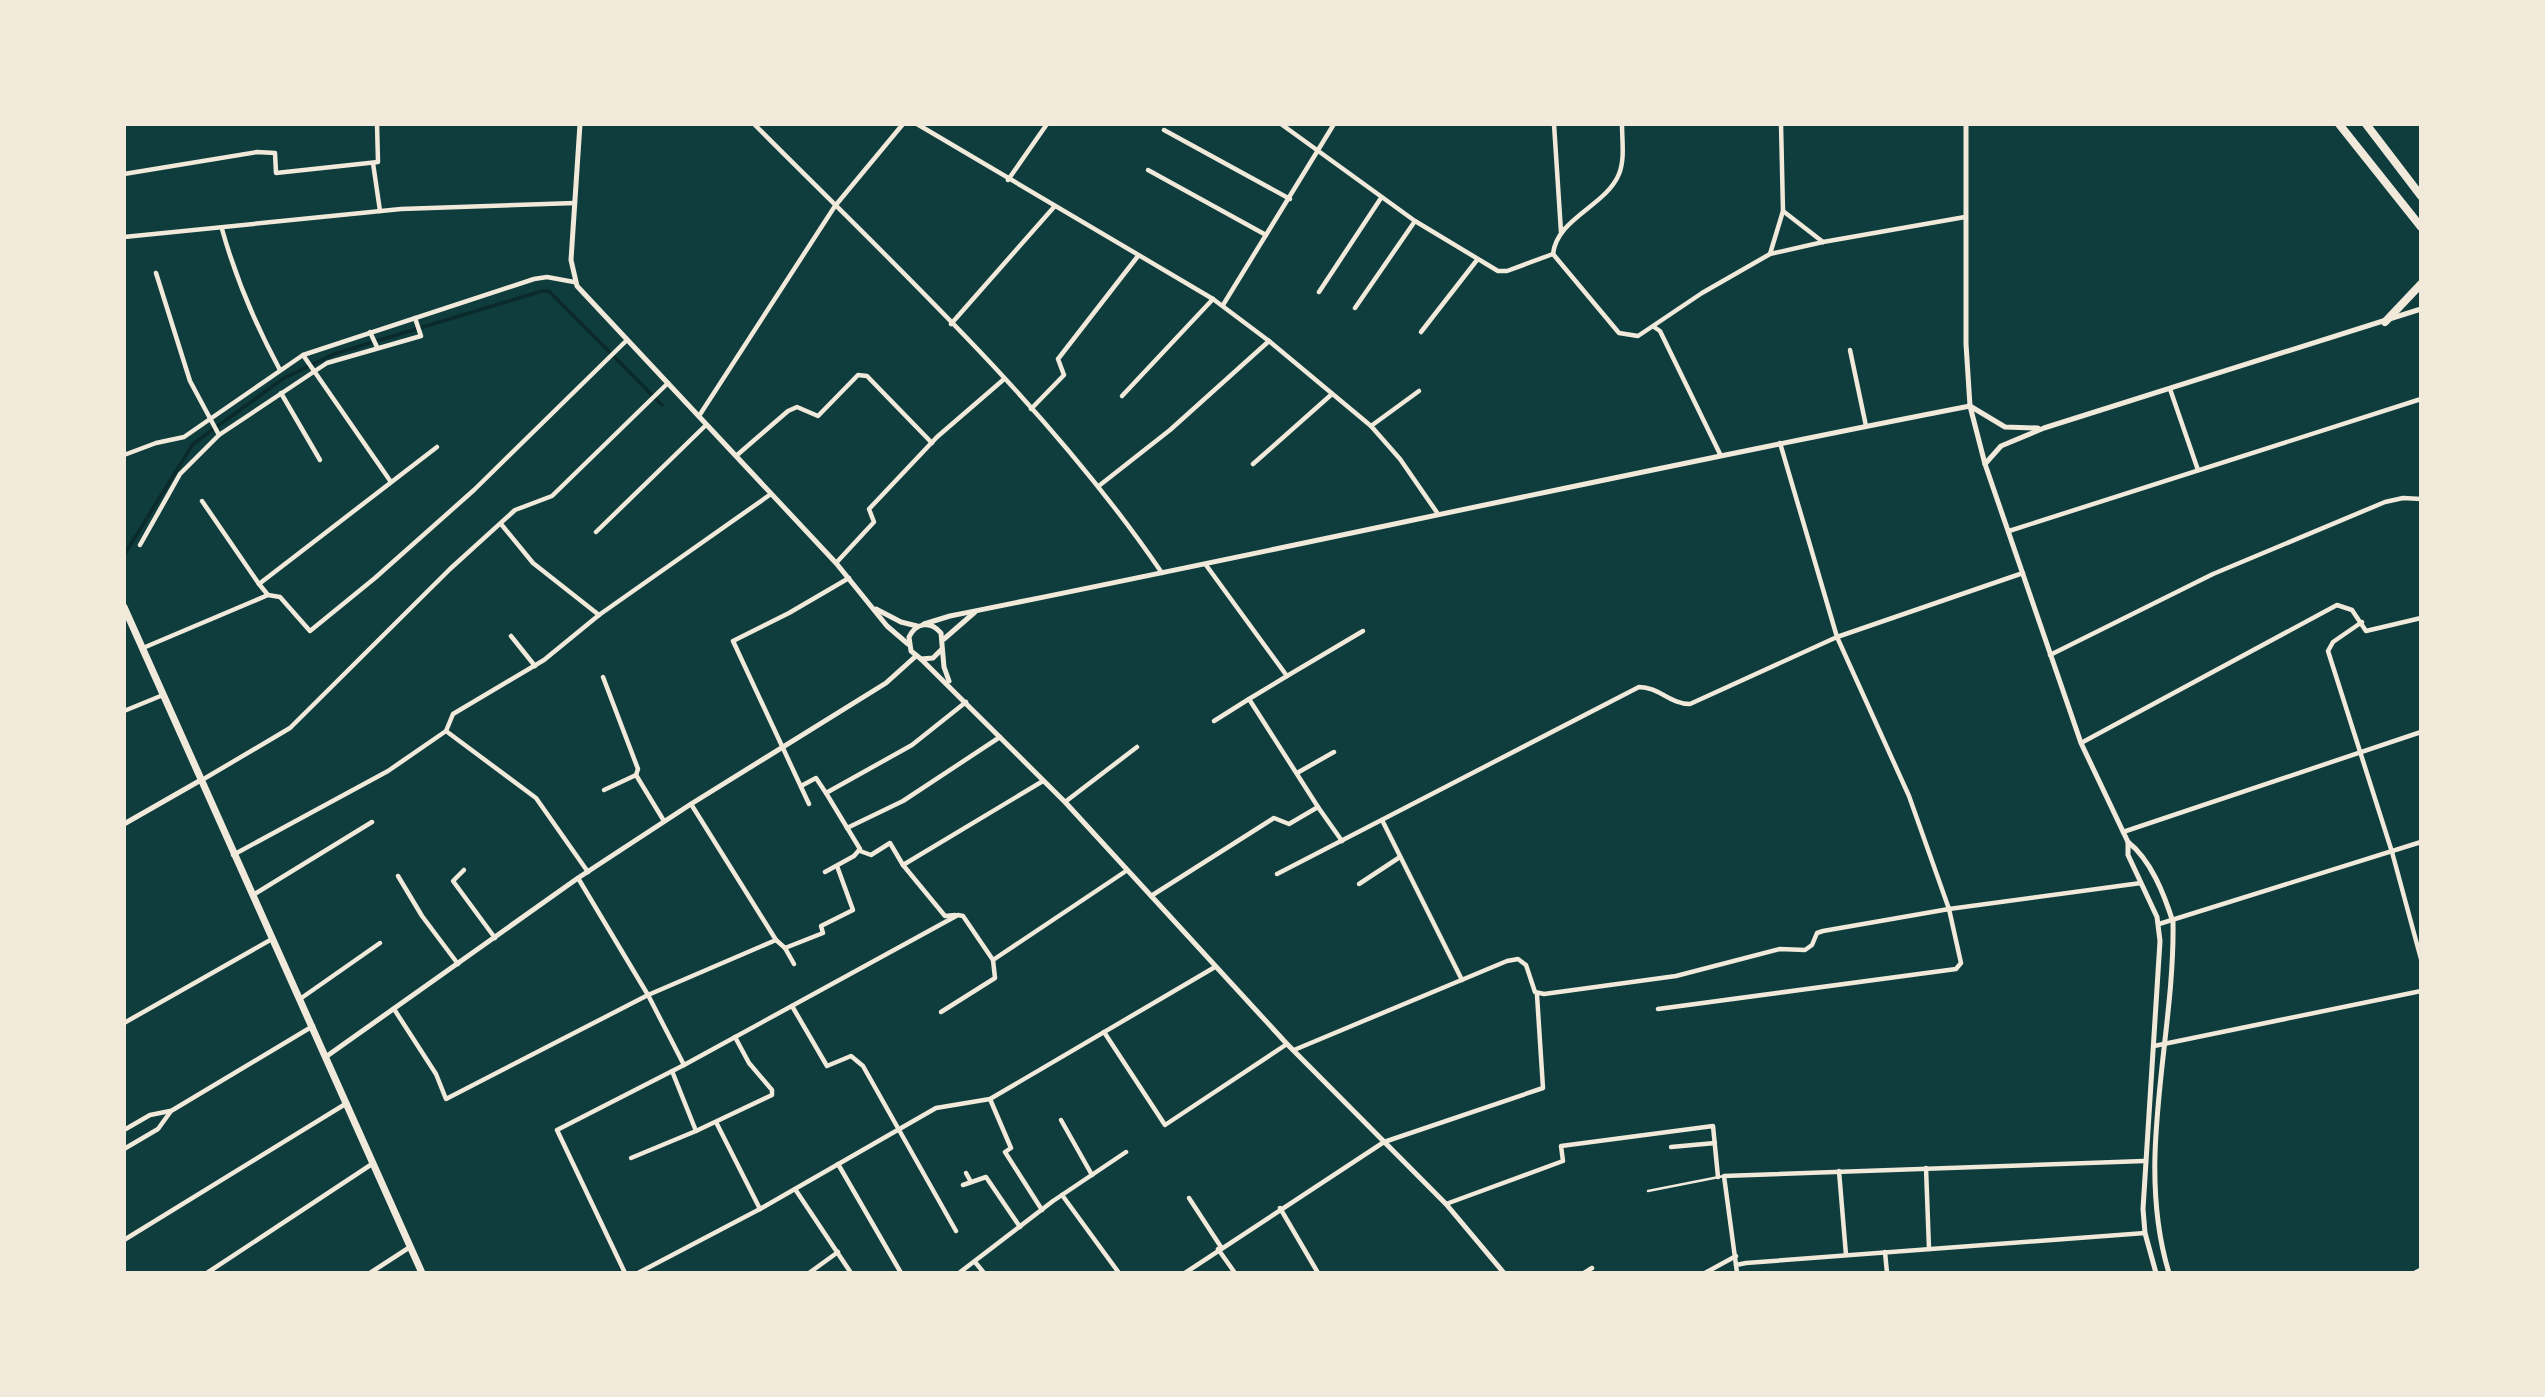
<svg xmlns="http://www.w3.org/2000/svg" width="2545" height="1397" font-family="Jost,sans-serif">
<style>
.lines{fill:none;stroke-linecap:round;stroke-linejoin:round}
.stream{stroke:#0a2a2b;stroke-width:3.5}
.service{stroke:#f1e9da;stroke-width:2.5}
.minor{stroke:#f1e9da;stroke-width:4.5}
.tertiary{stroke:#f1e9da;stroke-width:5}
.primary{stroke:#f1e9da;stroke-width:7}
.trunk{stroke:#f1e9da;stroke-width:8}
</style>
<rect width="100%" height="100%" fill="#0f3d3e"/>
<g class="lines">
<!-- stream -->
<polyline class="stream" points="124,555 193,444 284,378 334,354 542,291 549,291 662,405"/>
<!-- service -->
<polyline class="service" points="1648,1191 1724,1176"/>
<!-- minor -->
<g class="minor">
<path d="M754 124C895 266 1049 407 1162 573"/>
<polyline points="917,124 1213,299 1269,341 1371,426 1400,459 1438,514"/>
<polyline points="1281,124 1415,221 1498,271 1507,271 1553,254 1619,333 1638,336 1702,293 1770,254 1823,242 1965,217"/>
<polyline points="1554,124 1561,232"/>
<polyline points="1164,130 1290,199"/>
<polyline points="373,163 380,211"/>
<polyline points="1148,170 1266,235"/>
<polyline points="124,174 257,152 275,153 276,173 378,162 377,124"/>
<polyline points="1008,180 1047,124"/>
<polyline points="1783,211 1823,242"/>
<path d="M222 229C236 279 255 324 280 370"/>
<polyline points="124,237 401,209 575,203"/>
<path d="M1553 254C1557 218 1606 206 1619 174 1625 159 1622 141 1622 124"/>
<polyline points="1770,254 1783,211 1781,124"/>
<polyline points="156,273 190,381 219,435 327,363 421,336 415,318"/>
<polyline points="1319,292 1381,198"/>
<polyline points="1223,305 1334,124"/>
<polyline points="1355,308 1415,221"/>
<polyline points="951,324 1054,207"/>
<polyline points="1654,327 1660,331 1720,454"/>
<polyline points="370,332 377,347"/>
<polyline points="1421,332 1477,260"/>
<polyline points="1850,350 1866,426"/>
<polyline points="303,355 391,482"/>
<polyline points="2170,389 2198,470"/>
<polyline points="281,393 320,460"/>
<polyline points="1122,396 1213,299"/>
<polyline points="1031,409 1064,375 1058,359 1138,256"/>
<polyline points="699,416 835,206 903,124"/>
<polyline points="1371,426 1419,391"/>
<polyline points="1780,443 1837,637 1909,796 1949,909 2141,883"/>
<polyline points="124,455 156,443 184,437 303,355 534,279 547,277 574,282"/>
<polyline points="736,456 788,411 797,407 818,416 858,375 867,376 932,443"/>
<polyline points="1253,464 1332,394"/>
<polyline points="1100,485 1170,430 1269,341"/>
<polyline points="202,501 259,584 268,595 280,597 310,631 375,578 474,490 627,340"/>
<polyline points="501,524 533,563 599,615"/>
<polyline points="2009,531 2421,399"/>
<polyline points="596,532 706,425"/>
<polyline points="140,545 180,474 219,435"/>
<polyline points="836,563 874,522 869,509 937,437 1003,380"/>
<polyline points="1206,565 1287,676 1249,699 1318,807"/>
<polyline points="259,584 437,447"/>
<polyline points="2362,622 2333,642 2328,651 2392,852 2421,959"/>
<polyline points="511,636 535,666"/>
<polyline points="143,648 268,595"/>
<polyline points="2050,655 2213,574 2385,502 2403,498 2421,499"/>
<polyline points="1287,676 1363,631"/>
<polyline points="603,677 638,769 636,775"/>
<polyline points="124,711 163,695"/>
<polyline points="1214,721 1249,699"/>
<polyline points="446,731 536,798 588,872"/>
<polyline points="2081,743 2337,605 2352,610 2366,631 2421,618"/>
<polyline points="1297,773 1334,752"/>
<polyline points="202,780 290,728 450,569 515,510 552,496 668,383"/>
<polyline points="801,786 816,778 826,793"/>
<polyline points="604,790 636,775 664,821"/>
<polyline points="1065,802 1137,747"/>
<polyline points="809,804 733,641 789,613 849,578"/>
<polyline points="1382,820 1462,980"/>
<polyline points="847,828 903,801 1000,737"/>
<polyline points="2123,832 2421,732"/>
<polyline points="860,851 871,855 890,843 903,865 945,916 955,915"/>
<polyline points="233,855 388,771 446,731 453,714 544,660 599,615 771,494"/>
<polyline points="903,865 1043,781"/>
<polyline points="464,870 453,881 495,938"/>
<polyline points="825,872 854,856 860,849 826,793 912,745 966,702"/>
<path d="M1277 874 1639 687C1659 687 1670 704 1690 704L1837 637 2023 573"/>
<polyline points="398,876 422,916 458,964"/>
<polyline points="578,878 648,995 684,1065 958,915 963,916 993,960 1126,871"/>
<polyline points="1359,884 1400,857"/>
<polyline points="253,895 372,822"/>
<polyline points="1151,896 1274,818 1289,824 1318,807 1342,841"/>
<polyline points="2159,924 2421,842"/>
<polyline points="776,940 785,948 794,964"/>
<polyline points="785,948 823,933 821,926 853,910 837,866"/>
<polyline points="300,999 380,943"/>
<polyline points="792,1006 827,1066 851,1056 863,1066 956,1231"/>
<polyline points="394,1009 436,1074 446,1099 648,995 776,940 691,804"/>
<polyline points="941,1012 995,978 993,960"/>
<polyline points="124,1023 272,939"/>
<polyline points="1104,1032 1165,1125 1287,1044"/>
<polyline points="2154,1046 2421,991"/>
<polyline points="1294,1050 1507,961 1518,959 1526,965 1535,992 1544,994 1676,976 1780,949 1805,950 1812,945 1817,933 1823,931 1949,909 1961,963 1956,969 1658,1009"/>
<polyline points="990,1099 1011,1148 1005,1152 1042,1210"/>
<polyline points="1061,1120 1092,1175"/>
<polyline points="717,1124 760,1209"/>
<polyline points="124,1130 150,1115 170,1111"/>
<polyline points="696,1131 772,1095 772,1090 749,1063 735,1037"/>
<polyline points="1671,1147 1715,1143"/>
<polyline points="124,1149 158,1129 171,1111 313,1026"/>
<polyline points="631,1158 696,1131 672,1071"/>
<polyline points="838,1164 901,1273"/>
<polyline points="1926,1168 1929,1249"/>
<polyline points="1839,1171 1846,1255"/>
<polyline points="966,1173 971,1182"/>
<polyline points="963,1185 986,1177 1020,1227"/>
<polyline points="795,1189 851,1273"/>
<polyline points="1062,1195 1119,1273"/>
<polyline points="1189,1198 1221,1247"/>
<polyline points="1446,1204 1563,1161 1561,1146 1713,1126 1718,1177"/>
<polyline points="1280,1208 1318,1273"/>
<polyline points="124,1240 347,1103"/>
<polyline points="1218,1249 1235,1273"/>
<polyline points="1885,1252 1887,1273"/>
<polyline points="975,1262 984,1273"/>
<polyline points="1736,1265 1724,1176 2144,1161"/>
<polyline points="207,1273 372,1164"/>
<polyline points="370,1273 410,1247"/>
<polyline points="625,1273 557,1130 684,1065"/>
<polyline points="638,1273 760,1209 936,1108 990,1099 1215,967"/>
<polyline points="809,1273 838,1252"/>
<polyline points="959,1273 1053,1201 1126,1152"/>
<polyline points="1185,1273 1384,1142 1543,1088 1537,995"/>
<polyline points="1584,1273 1592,1268"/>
<polyline points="1705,1273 1736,1256"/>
<polyline points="1737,1273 1736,1265 1746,1263 2145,1233"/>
</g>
<!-- tertiary -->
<g class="tertiary">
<polyline points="580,124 571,260 577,286 836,563 887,626 908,644"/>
<polyline points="1966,124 1966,344 1970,406 1985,464 2081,743 2128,842 2128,855 2157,917 2160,941 2143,1209 2145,1233 2156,1273"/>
<polyline points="1970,406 2005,427 2038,428"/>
<polyline points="1985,464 2001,446 2044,428 2421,309"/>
<polyline points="876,609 901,622 917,626"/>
<path d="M924 624 950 616C1290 548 1629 472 1970 406"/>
<polyline points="944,639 975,612"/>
<path d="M942 649 933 658 921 659 911 651 909 637C916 623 930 620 941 633L944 667 949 681"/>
<polyline points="921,659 1065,802 1287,1044 1446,1204 1504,1273"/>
<polyline points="124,824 201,780"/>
<path d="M2128 842C2151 860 2164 894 2173 922 2175 1038 2134 1159 2169 1273"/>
<polyline points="327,1056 578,878 691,804 886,683 916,656"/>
<polyline points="2415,1273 2421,1270"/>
</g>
<!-- primary -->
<polyline class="primary" points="124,607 422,1273"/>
<!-- trunk -->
<g class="trunk">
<polyline points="2339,124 2421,227"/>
<polyline points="2366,124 2421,196"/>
<polyline points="2385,322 2421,284"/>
</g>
</g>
<!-- border -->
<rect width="2545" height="1397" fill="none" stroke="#f1e9da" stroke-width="252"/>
</svg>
